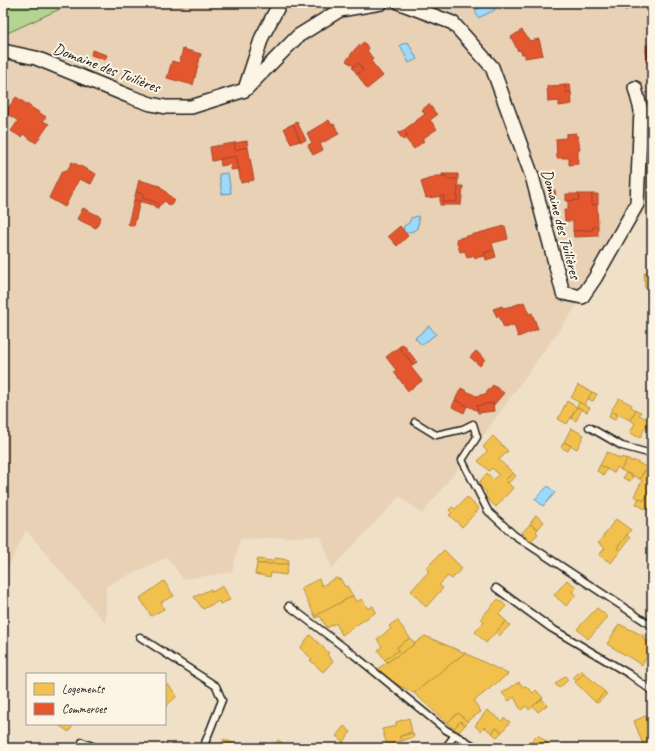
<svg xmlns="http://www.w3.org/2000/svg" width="655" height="751" font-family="Caveat,sans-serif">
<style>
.built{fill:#e8d1b4}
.green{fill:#b3d58f;stroke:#687856}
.water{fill:#9cdafd;stroke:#698ea3}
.homes{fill:#f2c14e;stroke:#b2903f}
.shops{fill:#e4572e;stroke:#a84529}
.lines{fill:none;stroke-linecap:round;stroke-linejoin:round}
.service-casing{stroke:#1c1c1c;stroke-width:9}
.minor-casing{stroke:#1c1c1c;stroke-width:16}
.service{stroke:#fcf5e5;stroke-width:6}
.minor{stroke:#fcf5e5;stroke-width:13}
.labels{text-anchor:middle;stroke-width:4;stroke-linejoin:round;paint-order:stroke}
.street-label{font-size:16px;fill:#1c1c1c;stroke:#fcf5e5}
</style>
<rect width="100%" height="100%" fill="#f0e0c8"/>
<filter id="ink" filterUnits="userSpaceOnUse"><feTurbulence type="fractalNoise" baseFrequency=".025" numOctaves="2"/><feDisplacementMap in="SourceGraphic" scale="8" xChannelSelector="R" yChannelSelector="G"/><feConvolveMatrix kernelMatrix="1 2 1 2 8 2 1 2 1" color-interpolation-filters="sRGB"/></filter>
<g filter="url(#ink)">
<!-- built -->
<polygon class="built" points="3,3 652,3 652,201 475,447 422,514 400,496 332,568 321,536 240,539 232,572 183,579 167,557 106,586 106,624 26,530 3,578"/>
<!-- green -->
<polygon class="green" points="3,3 73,3 3,35"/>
<!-- water -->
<g class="water">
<polygon points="489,3 492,3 495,10 478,18 475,10"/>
<polygon points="408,42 417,59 409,63 400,45"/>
<polygon points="228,173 231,193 222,194 219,174"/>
<polygon points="418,216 419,222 416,230 403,234 404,226 409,223 411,218"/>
<polygon points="429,326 436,334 422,345 415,338"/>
<polygon points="548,486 555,493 543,506 535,499"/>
</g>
<!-- homes -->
<g class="homes">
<polygon points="652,271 652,287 645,288 644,273"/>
<polygon points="578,385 592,392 584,405 571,398"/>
<polygon points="592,392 597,394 593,401 588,399"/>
<polygon points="619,398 632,405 631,407 636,410 630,420 611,411"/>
<polygon points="567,401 577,407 567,424 558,419"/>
<polygon points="579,402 590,408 587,412 577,407"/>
<polygon points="577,407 582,409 576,421 571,418"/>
<polygon points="636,410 641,412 639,415 649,420 640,438 630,433 635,423 630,420"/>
<polygon points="611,411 618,415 615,420 609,417"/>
<polygon points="649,420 652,422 651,430 646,427"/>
<polygon points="571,428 584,435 577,449 564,442"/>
<polygon points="493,436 508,451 499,460 513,473 505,480 513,488 496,507 484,496 487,493 478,484 487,473 493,480 499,475 492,468 489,471 478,461 487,451 483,447"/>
<polygon points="564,442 571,446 568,451 561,447"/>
<polygon points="607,452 621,459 622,457 627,459 621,470 617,467 614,473 600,465"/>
<polygon points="627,459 632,462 633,460 646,467 640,479 621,470"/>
<polygon points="600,465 607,469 604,475 597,471"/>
<polygon points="649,468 652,470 652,486 644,501 634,496 642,481 640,479 645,470 647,471"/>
<polygon points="513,473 516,476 508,483 505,480"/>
<polygon points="626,473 633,476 630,481 623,478"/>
<polygon points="650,490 652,491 652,499 647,510 636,504 639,498 644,501"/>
<polygon points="467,497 479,509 462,527 449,515 452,513 449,510 452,507 455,509"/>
<polygon points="536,515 544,522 538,529 530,524"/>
<polygon points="616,519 631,530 617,548 620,551 611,563 599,555 605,548 598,543"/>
<polygon points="530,524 538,529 536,532 538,534 531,541 522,533"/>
<polygon points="627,535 630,538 620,551 617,548"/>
<polygon points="444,550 462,568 452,579 448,576 439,585 443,588 426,607 411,591 429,571 426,568"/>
<polygon points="275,558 289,560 288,564 257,564 257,559 273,561"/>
<polygon points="257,564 288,564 286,575 271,573 270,577 255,574"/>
<polygon points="336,578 341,580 345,587 347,586 353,596 315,616 301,588 319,579 322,586"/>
<polygon points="567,580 576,587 572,592 576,595 566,606 554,595"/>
<polygon points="164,581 174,596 161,602 164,609 151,616 140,598"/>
<polygon points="223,586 230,600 220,604 219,601 203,609 194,597 211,589 212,592"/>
<polygon points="353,596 356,602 362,599 368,609 373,606 376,612 342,635 336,623 327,628 320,616 316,618 315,616"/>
<polygon points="498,599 506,606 499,614 506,621 486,643 475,632 484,622 481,618"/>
<polygon points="597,608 608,617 588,639 577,629"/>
<polygon points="397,620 410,638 397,647 399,650 385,660 378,650 382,647 377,639 391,629 389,626"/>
<polygon points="506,621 510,625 499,636 496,632"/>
<polygon points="619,624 644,636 642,638 652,644 652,647 642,665 607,644"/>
<polygon points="310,635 329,653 327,655 333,661 323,672 310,660 312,659 300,648"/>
<polygon points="425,636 465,653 414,693 390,681 376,670"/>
<polygon points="410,638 415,644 387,662 385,660 399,650 397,647"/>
<polygon points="465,653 508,674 474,701 481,712 467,721 458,713 447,723 414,693"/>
<polygon points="581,670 584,673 577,681 573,678"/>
<polygon points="584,673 605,692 595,702 575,682"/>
<polygon points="565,676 568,680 559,688 555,684"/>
<polygon points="519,682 523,687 526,686 533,693 536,690 543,698 529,710 526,706 521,710 514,697 509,701 502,693"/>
<polygon points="168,684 177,696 165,707 165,687"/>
<polygon points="605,692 607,694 598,703 595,702"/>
<polygon points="542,699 547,705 538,712 533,706"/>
<polygon points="487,710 502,721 504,718 510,722 502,732 496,728 492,733 484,727 481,731 475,726"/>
<polygon points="458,713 468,722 465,725 460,721 454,729 447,723"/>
<polygon points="650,714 652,719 652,744 644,747 634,721"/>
<polygon points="409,718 412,732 400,736 401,741 387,745 382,729 396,726 396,722"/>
<polygon points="460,721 465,725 459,732 454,729"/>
<polygon points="57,724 74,724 69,732"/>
<polygon points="344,726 351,732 343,742 336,736"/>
<polygon points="496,728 502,732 497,737 492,733"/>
<polygon points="413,733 414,737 401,741 400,736"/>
<polygon points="538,735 554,748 525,748"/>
<polygon points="224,739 243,748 219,748"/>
<polygon points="278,740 287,746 286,748 275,746"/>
<polygon points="343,742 348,748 335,748"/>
</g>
<!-- shops -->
<g class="shops">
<polygon points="635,4 635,7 625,10 624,6"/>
<polygon points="522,30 530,41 539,39 543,55 525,58 525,54 522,54 519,49 518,51 511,37"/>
<polygon points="364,42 369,49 367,50 373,59 371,61 383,76 367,89 357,74 363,70 358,63 354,66 346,61 355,49"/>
<polygon points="652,42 652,62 646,62 646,45 652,45"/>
<polygon points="183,49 201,54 193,85 167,78 172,61 179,63"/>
<polygon points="92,50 107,55 105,60 91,55"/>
<polygon points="358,63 363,70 357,74 352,67"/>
<polygon points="565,85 566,92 571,92 572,104 559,106 559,101 548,102 547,86"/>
<polygon points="565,85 570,85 571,92 566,92"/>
<polygon points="16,97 46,117 43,121 49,124 36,143 23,134 21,137 11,131 18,121 5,112"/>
<polygon points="429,104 437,115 430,120 437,129 422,139 424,141 414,149 405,138 408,136 404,130 425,114 422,110"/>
<polygon points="329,120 332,125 334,124 339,134 320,144 323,150 313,155 308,145 312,143 307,133"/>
<polygon points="297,122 306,140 301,142 293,124"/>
<polygon points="293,124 300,141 291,144 284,128"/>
<polygon points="404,130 408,136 403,140 398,133"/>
<polygon points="576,133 575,136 578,136 580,150 578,150 578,164 569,165 569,158 557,158 556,139 566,138 566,134"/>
<polygon points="247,141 248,147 235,150 234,143"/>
<polygon points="234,143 235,150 248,147 254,180 241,183 236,156 212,161 210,147"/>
<polygon points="236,156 239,169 231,170 230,164 221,166 220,159"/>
<polygon points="72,162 96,174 91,184 79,179 65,207 49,198 62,171 66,172"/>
<polygon points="442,174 458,174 458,179 446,179 446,176 442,176"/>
<polygon points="436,176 446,176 446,179 458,179 457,202 443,202 444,196 426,198 421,182"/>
<polygon points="139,180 160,186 175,201 170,206 165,201 159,206 155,202 142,198 143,194 136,192"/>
<polygon points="458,186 463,186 461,205 440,205 440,196 444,196 443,202 457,202"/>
<polygon points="550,190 555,190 556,199 551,200"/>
<polygon points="136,192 143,194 142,198 155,202 159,206 157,209 153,205 134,200"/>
<polygon points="566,194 579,194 579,200 566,201"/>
<polygon points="579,194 592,194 592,205 597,204 598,226 593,227 593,230 573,231 573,221 565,221 564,210 568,210 568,201 579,200"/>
<polygon points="592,194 598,194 598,204 592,205"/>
<polygon points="134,200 140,201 134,226 128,224"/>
<polygon points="83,208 101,217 96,228 77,219"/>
<polygon points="400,226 408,236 397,246 388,236"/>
<polygon points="505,226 508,239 492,243 494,250 484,253 485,256 475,258 474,255 467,258 465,251 460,252 456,239"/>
<polygon points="598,226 598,236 574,237 573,231 593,230 593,227"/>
<polygon points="494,250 496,257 486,260 484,253"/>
<polygon points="524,302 529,314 532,313 538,329 518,337 514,325 504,328 499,316 497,317 493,309 502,306 503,308 512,306"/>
<polygon points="403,344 417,362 413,365 399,347"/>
<polygon points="399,347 413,365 411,367 422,381 408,391 394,372 396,370 386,357"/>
<polygon points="476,351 485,359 480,366 470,357"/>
<polygon points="493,385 504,393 493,406 493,403 477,406 478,411 455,400 461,388 476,396 485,394"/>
<polygon points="455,400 467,406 464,413 452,407"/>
<polygon points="493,403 494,411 478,413 477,406"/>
</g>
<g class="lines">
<defs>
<g id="service">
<polyline points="415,422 436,435 463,429 473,424 477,437 462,460 488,511 514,535 652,626"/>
<polyline points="589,427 622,446 652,454"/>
<polyline points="496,588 551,628 629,674 652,691"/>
<polyline points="289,606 354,655 446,730 478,748"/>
<polyline points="140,637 216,686 222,700 203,748"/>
<polyline points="82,742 97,748"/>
<polyline points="445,748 455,735"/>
</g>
<g id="minor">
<polyline points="400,3 453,23 492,67 532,176 563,293 582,297 595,278 637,204 641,110 635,88"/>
<polyline points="3,51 36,58 131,97 151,104 166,107 191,107 245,90 298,36 340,10 381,3"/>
<polyline points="246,86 262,37 280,3"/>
</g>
</defs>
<!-- service casing -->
<use href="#service" class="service-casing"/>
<!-- minor casing -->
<use href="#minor" class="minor-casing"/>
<!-- service -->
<use href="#service" class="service"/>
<!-- minor -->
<use href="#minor" class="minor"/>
</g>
</g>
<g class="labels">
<!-- street labels -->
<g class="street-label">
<text transform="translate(107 67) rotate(21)" y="6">Domaine des Tuilières</text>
<text transform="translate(562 224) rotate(75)" y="6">Domaine des Tuilières</text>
</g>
</g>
<!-- margin -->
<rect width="655" height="751" fill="none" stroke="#fcf5e5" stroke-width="16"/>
<rect x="8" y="8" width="639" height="735" fill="none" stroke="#1c1c1c" stroke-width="1.5" filter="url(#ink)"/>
<!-- legend -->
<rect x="26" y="673" width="140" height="52" fill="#fcf5e5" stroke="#a29e95"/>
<rect x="34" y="683" width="20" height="12" fill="#f2c14e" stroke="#a29e95"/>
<text x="62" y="693" font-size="12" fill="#1c1c1c">Logements</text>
<rect x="34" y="703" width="20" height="12" fill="#e4572e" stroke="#a29e95"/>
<text x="62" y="713" font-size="12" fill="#1c1c1c">Commerces</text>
</svg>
